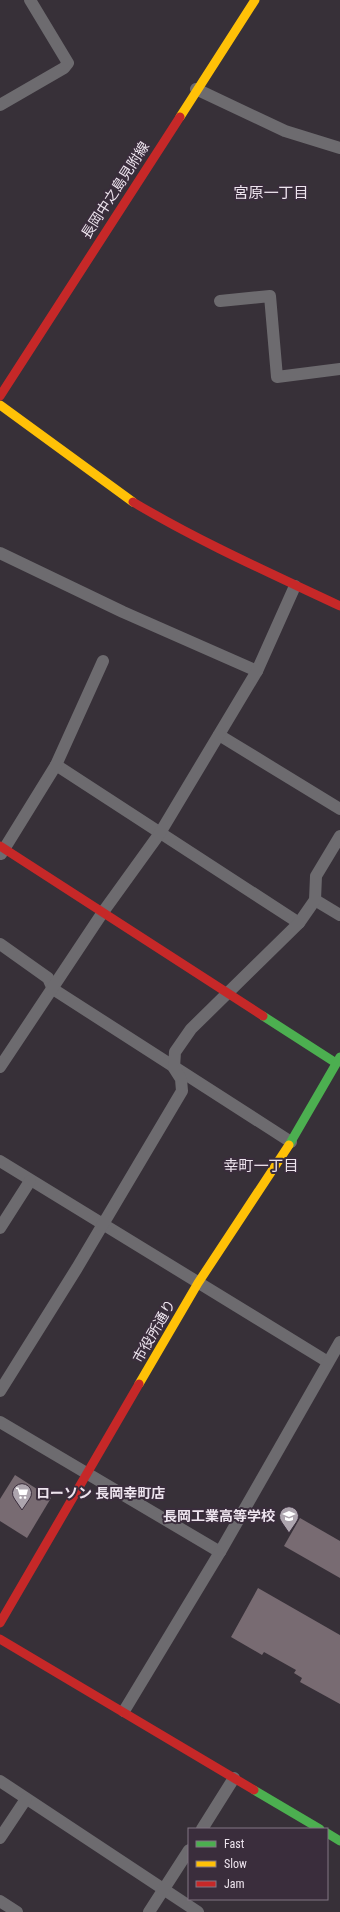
<svg xmlns="http://www.w3.org/2000/svg" width="340" height="1912" font-family="'Roboto Condensed','Noto Sans JP',sans-serif">
<style>
.building{fill:#786b72}
.lines{fill:none;stroke-linecap:round;stroke-linejoin:round}
.street{stroke:#6d6b6f;stroke-width:12}
.fast{stroke:#4caf50;stroke-width:9}
.slow{stroke:#ffc107;stroke-width:9}
.jam{stroke:#c62828;stroke-width:9}
.labels{text-anchor:middle;stroke-width:4;stroke-linejoin:round;paint-order:stroke}
.street-label{font-size:14px;fill:#ede4ee;stroke:#3a2d3c}
.poi-label{font-size:14px;font-weight:bold;fill:#ede4ee;stroke:#3a2d3c;text-anchor:start}
.neighbourhood-label{font-size:15px;fill:#ede4ee;stroke:#3a2d3c}
</style>
<rect width="100%" height="100%" fill="#373038"/>
<!-- building -->
<g class="building">
<polygon points="15,1475 51,1498 27,1538 0,1521 0,1499"/>
<polygon points="300,1518 340,1541 340,1578 284,1546"/>
<polygon points="258,1588 340,1635 340,1704 300,1682 302,1678 294,1673 296,1670 264,1652 262,1655 231,1637"/>
</g>
<g class="lines">
<!-- street -->
<g class="street">
<polyline points="196,89 285,131 340,148"/>
<polyline points="0,105 64,68 68,63 30,0"/>
<polyline points="220,301 270,296 277,377 340,369"/>
<polyline points="0,553 123,612 257,671"/>
<polyline points="219,735 340,809"/>
<polyline points="56,765 299,923"/>
<polyline points="1,854 56,765 103,661"/>
<polyline points="315,900 340,915"/>
<polyline points="0,944 48,978 53,989 291,1142"/>
<polyline points="0,1067 103,912 160,833 257,671 295,586"/>
<polyline points="0,1161 328,1362"/>
<polyline points="0,1228 30,1181"/>
<polyline points="0,1391 77,1268 182,1091 181,1079 174,1068 175,1052 191,1029 299,923 315,900 316,876 340,836"/>
<polyline points="0,1422 220,1552"/>
<polyline points="124,1711 220,1552 340,1342"/>
<polyline points="0,1781 198,1912"/>
<polyline points="202,1829 234,1778"/>
<polyline points="0,1838 26,1799"/>
<polyline points="0,1901 17,1912"/>
<polyline points="149,1912 189,1850"/>
</g>
<!-- fast -->
<g class="fast">
<polyline points="263,1016 336,1063"/>
<polyline points="289,1145 340,1057"/>
<polyline points="254,1790 320,1829"/>
<polyline points="327,1833 340,1841"/>
</g>
<!-- slow -->
<g class="slow">
<polyline points="180,117 255,0"/>
<polyline points="0,405 133,502"/>
<polyline points="139,1384 198,1283 289,1145"/>
</g>
<!-- jam -->
<g class="jam">
<polyline points="0,396 180,117"/>
<path d="M133 502C200 542 270 573 340 606"/>
<polyline points="0,846 263,1016"/>
<polyline points="0,1623 139,1384"/>
<polyline points="0,1639 254,1790"/>
</g>
</g>
<!-- icons -->
<defs>
<symbol id="supermarket-pin" viewBox="-11 -11 22 30"><path d="M0 17L-7.5 6A9.5 9.5 0 1 1 7.5 6Z" fill="#ada5ae" stroke="#3a2d3c"/><path d="M-6-5.5h2.5l.6 2H6L4.5 2H-2.5L-4.4-4H-6ZM-1.5 3.2a1.3 1.3 0 1 0 .1 0ZM3 3.2a1.3 1.3 0 1 0 .1 0Z" fill="#fff"/></symbol>
<symbol id="school-pin" viewBox="-11 -11 22 30"><path d="M0 17L-7.5 6A9.5 9.5 0 1 1 7.5 6Z" fill="#ada5ae" stroke="#3a2d3c"/><path d="M0-5L7-2L0 1L-7-2ZM-4 1L0 2.5L4 1V4Q0 6-4 4Z" fill="#fff"/></symbol>
</defs>
<g fill-rule="evenodd">
<use href="#supermarket-pin" x="11" y="1482" width="22" height="30"/>
<use href="#school-pin" x="278" y="1505" width="22" height="30"/>
</g>
<g class="labels">
<!-- street labels -->
<g class="street-label">
<text transform="translate(115 190) rotate(-57)" y="5">長岡中之島見附線</text>
<text transform="translate(154 1331) rotate(-60)" y="5">市役所通り</text>
</g>
<!-- poi labels -->
<g class="poi-label">
<text x="36" y="1498">ローソン 長岡幸町店</text>
<text x="275" y="1521" text-anchor="end">長岡工業高等学校</text>
</g>
<!-- neighbourhood labels -->
<g class="neighbourhood-label">
<text x="271" y="198">宮原一丁目</text>
<text x="261" y="1171">幸町一丁目</text>
</g>
</g>
<!-- legend -->
<rect x="188" y="1828" width="140" height="72" fill="#3a2d3c" stroke="#827683"/>
<rect x="196" y="1841" width="20" height="6" fill="#4caf50" stroke="#827683"/>
<text x="224" y="1848" font-size="12" fill="#ede4ee">Fast</text>
<rect x="196" y="1861" width="20" height="6" fill="#ffc107" stroke="#827683"/>
<text x="224" y="1868" font-size="12" fill="#ede4ee">Slow</text>
<rect x="196" y="1881" width="20" height="6" fill="#c62828" stroke="#827683"/>
<text x="224" y="1888" font-size="12" fill="#ede4ee">Jam</text>
</svg>
